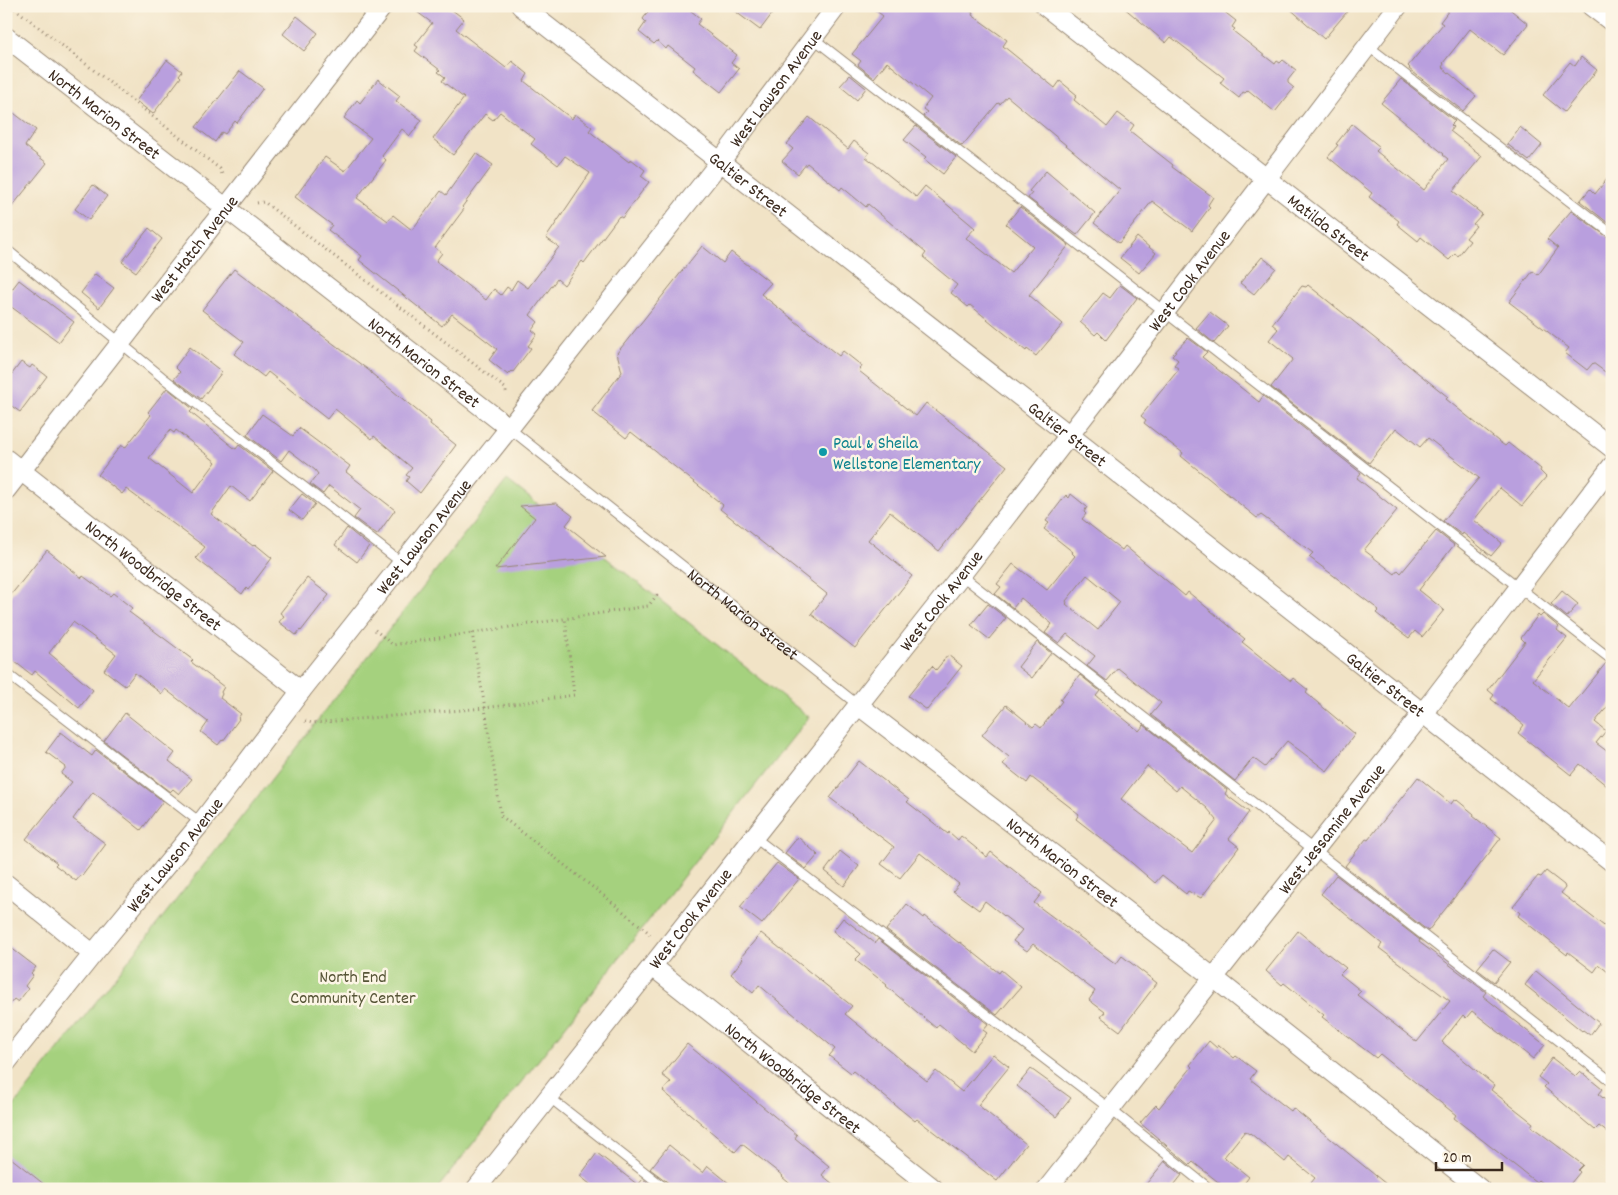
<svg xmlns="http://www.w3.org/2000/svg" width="1618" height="1195" font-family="Dekko,sans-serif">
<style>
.green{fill:#a5d17e;stroke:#707e4e}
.building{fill:#b99fde;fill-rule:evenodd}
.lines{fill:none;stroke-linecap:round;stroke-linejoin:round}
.service-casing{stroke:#968672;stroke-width:11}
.minor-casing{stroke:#968672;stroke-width:21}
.path{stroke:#968672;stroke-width:3;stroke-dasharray:1 4;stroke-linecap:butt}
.service{stroke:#fff;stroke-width:9}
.minor{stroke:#fff;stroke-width:19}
.culture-dot{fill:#0f9aa8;stroke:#fcf5e5;stroke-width:2}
.labels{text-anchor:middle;stroke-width:5;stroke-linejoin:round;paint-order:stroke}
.street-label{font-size:18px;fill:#3b2a1e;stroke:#fcf5e5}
.culture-label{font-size:18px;fill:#0d838f;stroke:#fcf5e5;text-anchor:start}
.park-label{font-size:18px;fill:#565436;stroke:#fcf5e5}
</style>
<rect width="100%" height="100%" fill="#fcf5e5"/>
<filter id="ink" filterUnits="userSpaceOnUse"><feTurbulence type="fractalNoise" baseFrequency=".02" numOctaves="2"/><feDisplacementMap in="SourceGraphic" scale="10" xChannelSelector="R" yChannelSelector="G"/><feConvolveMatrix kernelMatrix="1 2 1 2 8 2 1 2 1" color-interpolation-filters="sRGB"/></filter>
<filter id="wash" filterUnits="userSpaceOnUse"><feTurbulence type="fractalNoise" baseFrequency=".0096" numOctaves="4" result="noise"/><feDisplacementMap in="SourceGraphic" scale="20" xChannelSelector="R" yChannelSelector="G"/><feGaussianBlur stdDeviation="1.12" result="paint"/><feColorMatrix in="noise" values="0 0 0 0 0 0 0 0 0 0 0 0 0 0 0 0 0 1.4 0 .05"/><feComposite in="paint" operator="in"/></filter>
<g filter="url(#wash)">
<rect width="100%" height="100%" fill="#f1e3c6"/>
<!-- green -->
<polygon class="green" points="507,480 809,717 437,1189 6,1189 6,1116"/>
<g id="blocks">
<!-- building -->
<g class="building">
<polygon points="409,6 447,6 464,19 456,29 506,68 512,61 528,74 524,81 572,119 575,114 592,127 589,131 629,162 631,159 645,170 641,176 649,182 622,218 619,216 584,263 582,261 564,285 557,279 530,315 538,322 532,330 537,334 528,346 531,348 513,372 512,371 508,375 489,360 497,349 452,314 442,326 359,260 362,256 328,230 332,225 295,197 325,157 345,171 371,138 344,118 357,100 360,103 378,79 400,96 396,101 422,120 410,136 402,129 382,156 386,160 357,198 388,221 393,215 412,230 441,191 446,195 476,153 493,165 462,207 464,209 435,248 442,253 436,261 486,300 494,289 501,295 507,287 511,290 517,280 528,288 559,247 546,238 590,173 565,156 558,165 531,144 535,139 500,112 493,120 485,114 453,155 433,139 464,98 442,81 445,77 438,72 440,70 415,51 418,47 415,45 432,23"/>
<polygon points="652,6 685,6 701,19 697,24 737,55 731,63 739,69 721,92 693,70 695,67 668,46 666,49 657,41 654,44 639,32 646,22 643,19"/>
<polygon points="728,6 778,6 760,30"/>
<polygon points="870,6 964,6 973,13 972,15 1007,40 1003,46 1055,88 1060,81 1077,95 1074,100 1107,127 1118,113 1134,125 1130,131 1173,165 1172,167 1213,197 1208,205 1210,207 1192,231 1152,201 1119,243 1094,223 1120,190 1007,96 1000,104 998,103 962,146 923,116 927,112 923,109 931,98 887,62 874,78 858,65 861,61 852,54 883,16"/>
<polygon points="1122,6 1217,6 1236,21 1232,27 1235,29 1233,31 1275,64 1277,61 1280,63 1283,60 1296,70 1288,80 1288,83 1294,88 1275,112 1248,90 1245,93 1243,92 1239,98 1220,83 1224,78 1171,37 1166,43"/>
<polygon points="1287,6 1352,6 1324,39"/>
<polygon points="1452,6 1506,6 1528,24 1503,55 1470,29 1443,63 1444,64 1442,67 1476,96 1463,111 1409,69 1410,68 1408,66 1443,24 1440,22"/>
<polygon points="297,16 318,33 304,51 283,34"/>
<polygon points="1581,57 1597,70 1564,112 1543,95 1570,62 1575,66"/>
<polygon points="167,60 182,71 179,75 181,77 153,114 136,101"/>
<polygon points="240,71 263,88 237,123 235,121 225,134 222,132 215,142 196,127"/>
<polygon points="850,75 866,88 857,100 840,86"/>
<polygon points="1401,79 1455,121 1451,125 1453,127 1450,131 1482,156 1453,191 1482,214 1473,224 1476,226 1466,238 1470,241 1458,256 1455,254 1449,260 1421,237 1418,241 1397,224 1399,221 1369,197 1372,193 1328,157 1338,145 1336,144 1352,124 1380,147 1376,151 1424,190 1448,159 1443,155 1444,154 1381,103"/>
<polygon points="6,107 36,130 25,146 47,163 6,214"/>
<polygon points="809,117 848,149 854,141 869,153 866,157 916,197 925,186 975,228 966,238 1011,273 1033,246 1006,224 1020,207 1069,245 1029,295 1063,324 1036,356 1027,349 1026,351 970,305 968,307 951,293 957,285 923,257 926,253 868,204 866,207 842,187 840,190 807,163 798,174 782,161 793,149 787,144"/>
<polygon points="916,126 956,157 943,174 924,159 926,157 904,140"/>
<polygon points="1520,127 1542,145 1529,161 1507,144"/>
<polygon points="1046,171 1095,213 1077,235 1028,198 1032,193 1029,191"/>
<polygon points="1612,173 1612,226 1580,201 1590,189 1595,194"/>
<polygon points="93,185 107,196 89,220 75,209"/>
<polygon points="1571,211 1612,240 1612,377 1593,363 1587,370 1565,353 1569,348 1509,302 1533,271 1538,275 1558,248 1547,239"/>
<polygon points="149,228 162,239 136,272 122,262"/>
<polygon points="1137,237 1156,253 1139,273 1120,258"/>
<polygon points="702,246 723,263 731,252 771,283 761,294 839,356 843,351 862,366 859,371 916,416 926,403 1007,466 939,551 890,512 868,540 912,576 855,648 811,614 827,594 720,509 723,505 631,432 626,438 592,411 622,372 617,353"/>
<polygon points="1262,257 1276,268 1254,294 1240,283"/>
<polygon points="234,269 371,372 371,373 431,422 430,424 456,445 420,493 406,481 409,477 406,475 412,468 374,436 372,439 335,409 327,419 268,372 264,377 234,354 244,342 202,310"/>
<polygon points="95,274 114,288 99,308 81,293"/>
<polygon points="19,280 74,322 59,342 6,303 6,297"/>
<polygon points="1120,285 1137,298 1106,340 1098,332 1095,335 1080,322 1103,293 1110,298"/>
<polygon points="1308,285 1448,397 1446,399 1498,441 1505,446 1508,443 1541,469 1540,471 1546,477 1522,506 1500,488 1474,520 1502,543 1491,556 1463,533 1462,535 1443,521 1479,478 1428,438 1420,447 1396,428 1369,463 1271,387 1293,359 1269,340 1278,329 1272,324 1302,286 1306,287"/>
<polygon points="1210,312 1228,326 1214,343 1196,328"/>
<polygon points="1188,338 1207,352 1202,357 1259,402 1263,396 1361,473 1357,478 1397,510 1364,550 1395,574 1398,570 1401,573 1436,531 1454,545 1419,590 1444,610 1422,637 1415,631 1409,638 1390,624 1376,613 1379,610 1309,557 1313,553 1261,515 1257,518 1181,456 1183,453 1144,423 1146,420 1141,416 1179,369 1174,365 1178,360 1172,355"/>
<polygon points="190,347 222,372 201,399 174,379 180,372 175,367"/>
<polygon points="21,362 30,368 32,365 47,376 20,412 6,402 6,382"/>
<path d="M167 388 193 409 190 412 233 447 236 449 239 445 273 471 250 501 231 486 211 514 253 546 255 544 272 558 248 590 246 588 242 594 198 560 196 558 205 547 126 489 122 494 98 475 121 445 125 448 151 415 148 412ZM170 430 174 433 176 430 216 462 193 493 149 458Z"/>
<polygon points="262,414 293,436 299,428 350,466 346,472 395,510 377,535 354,518 360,510 329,486 323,494 310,484 318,474 315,470 289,450 281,461 247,435"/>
<polygon points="302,494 315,504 302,520 289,510"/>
<path d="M1071 494 1087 507 1084 512 1086 514 1082 519 1122 550 1125 546 1185 596 1188 592 1245 639 1242 642 1291 681 1293 678 1308 690 1306 693 1355 734 1327 771 1287 741 1265 767 1253 758 1235 781 1151 715 1161 703 1118 668 1107 681 1087 666 1095 656 1067 634 1059 643 1045 633 1052 624 1021 598 1013 608 995 594 1001 587 997 584 1013 564 1047 590 1075 556 1072 553 1073 552 1044 529 1049 523 1046 521 1066 495 1069 498ZM1087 575 1120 602 1098 630 1066 604 1067 603 1066 601Z"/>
<polygon points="556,503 573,516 566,525 606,557 495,569 535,518 520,506"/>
<polygon points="347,528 369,546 357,562 335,545"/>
<polygon points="47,550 82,578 83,576 110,596 113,593 132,608 129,612 193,660 191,662 224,687 221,692 222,694 220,698 241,714 238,718 239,719 223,741 222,740 218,745 201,732 208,722 165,689 162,694 135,673 125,686 104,670 116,654 73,622 49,653 93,690 79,708 35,671 32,675 6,655 6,601"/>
<polygon points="307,578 329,595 301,631 300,630 296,635 279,622 284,616 280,613"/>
<polygon points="1562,591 1578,604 1567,617 1551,604"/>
<polygon points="988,604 1006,618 989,639 971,625"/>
<polygon points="1543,614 1559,627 1557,630 1567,638 1533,680 1569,709 1606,663 1612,666 1612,701 1595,722 1606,731 1596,743 1612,755 1612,790 1580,764 1571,775 1518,733 1524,725 1491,699 1494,695 1488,690 1525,642 1521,638 1538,615 1540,617"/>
<polygon points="1037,642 1051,653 1032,678 1018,667"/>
<polygon points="948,655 962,666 927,710 908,696 932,666 936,670"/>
<path d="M1080 675 1100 691 1096 696 1139 731 1144 725 1227 790 1225 794 1249 812 1229 839 1239 847 1201 898 1188 891 1186 894 1162 875 1155 883 1125 857 1076 819 1079 814 1031 777 1027 783 1003 764 1009 757 982 735 1006 705 1033 727 1036 724 1041 728 1062 701 1060 700ZM1147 766 1176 791 1180 786 1207 808 1217 820 1192 853 1121 799Z"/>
<polygon points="125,713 175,753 169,761 192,779 179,794 173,789 170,792 104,741"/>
<polygon points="61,732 92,756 96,750 163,801 141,830 93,792 73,819 106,844 82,876 81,875 76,881 55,865 57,863 26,839 72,782 61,774 66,767 46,752"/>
<polygon points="859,761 909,800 907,802 948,834 949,832 958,840 961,836 987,857 991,852 1042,893 1034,903 1116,964 1122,956 1157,983 1120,1031 1101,1017 1105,1012 1089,1000 1095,991 1091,988 1033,944 1027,951 1013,941 1022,930 985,901 979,910 953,891 959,884 920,853 900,878 881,864 894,847 830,798"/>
<polygon points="1418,777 1451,804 1454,800 1456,801 1457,800 1474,814 1473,816 1501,838 1428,931 1345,866 1366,839 1368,840"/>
<polygon points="798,837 818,855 806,869 785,853"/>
<polygon points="840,851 859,866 844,886 825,871"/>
<polygon points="777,863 799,879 762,924 740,907"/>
<polygon points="1546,871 1564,885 1565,888 1561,893 1612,932 1612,975 1599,965 1594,972 1568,952 1567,955 1518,916 1520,913 1513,907 1538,876 1541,877"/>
<polygon points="1336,875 1420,940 1419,942 1486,992 1483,996 1545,1045 1533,1059 1472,1011 1466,1018 1463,1015 1442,1042 1494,1085 1491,1090 1533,1123 1531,1126 1583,1165 1578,1170 1580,1172 1566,1189 1549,1189 1538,1180 1536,1182 1454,1118 1456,1115 1380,1054 1376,1058 1322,1017 1324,1015 1284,983 1282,985 1266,971 1298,931 1327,955 1328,954 1346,968 1340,974 1361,991 1357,995 1417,1042 1450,1001 1379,948 1382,944 1321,894"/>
<polygon points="907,904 924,918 925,916 959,943 960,942 999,973 1001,970 1021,987 997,1015 886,930"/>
<polygon points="843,918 875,943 878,939 988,1024 983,1030 987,1033 972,1051 939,1024 936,1028 886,986 887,985 855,960 861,954 833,931"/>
<polygon points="761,933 852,1006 845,1014 927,1081 936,1071 962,1092 993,1054 1009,1067 978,1105 1026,1144 997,1181 917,1119 915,1121 853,1071 851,1073 829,1056 835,1049 759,985 753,993 731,974 743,959 741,957"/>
<polygon points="6,944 36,967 31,973 33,975 25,986 28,989 18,1002 14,999 6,1009"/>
<polygon points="1493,949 1510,962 1494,982 1477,969"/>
<polygon points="1536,971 1599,1023 1590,1035 1583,1030 1582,1031 1525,985"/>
<polygon points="1209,1041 1217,1048 1219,1045 1234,1058 1236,1056 1256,1071 1250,1079 1291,1111 1293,1108 1392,1189 1306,1189 1315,1178 1289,1157 1285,1162 1250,1133 1249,1134 1245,1131 1224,1157 1249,1177 1240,1189 1227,1189 1193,1162 1190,1165 1173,1151 1140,1123 1156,1105 1159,1108 1192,1067 1190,1065"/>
<polygon points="687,1044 797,1135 795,1138 829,1166 822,1175 839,1189 796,1189 782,1177 783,1176 742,1144 735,1152 663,1091 671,1082 662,1075"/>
<polygon points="1552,1058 1575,1076 1580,1071 1602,1089 1598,1094 1612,1105 1612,1136 1599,1126 1595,1130 1544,1087 1547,1084 1538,1077"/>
<polygon points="1031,1069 1071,1098 1056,1117 1017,1086"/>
<polygon points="669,1145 703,1173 708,1166 736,1189 672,1189 670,1184 650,1169"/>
<polygon points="597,1153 638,1185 643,1179 656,1189 596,1189 580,1176"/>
<polygon points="6,1154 50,1189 6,1189"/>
<polygon points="1165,1161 1182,1175 1171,1189 1142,1189"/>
</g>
</g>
</g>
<g filter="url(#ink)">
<use href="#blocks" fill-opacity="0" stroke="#968672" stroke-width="1"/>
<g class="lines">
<defs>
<g id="service">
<polyline points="813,38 1612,660"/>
<polyline points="1368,46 1612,234"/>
<polyline points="6,249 162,377 402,563"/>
<path id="s1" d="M509 428 858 705"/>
<polyline points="961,575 1612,1082"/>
<polyline points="6,673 201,823"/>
<polyline points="754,837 1110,1109 1210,1189"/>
<polyline points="549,1097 666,1189"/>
</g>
<g id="minor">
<path id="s2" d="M521 6 1087 449 1612 862"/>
<path id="s3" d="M1045 6 1612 448"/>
<polyline points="1591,6 1612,22"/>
<path id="s4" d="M6 37 509 428"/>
<path id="s5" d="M6 459 301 691"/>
<path id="s6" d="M6 490 383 6"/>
<path id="s7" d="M858 705 1214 978 1480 1189"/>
<polyline points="6,884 93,954"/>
<path id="s8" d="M652 966 934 1189"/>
<path id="s9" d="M6 1063 93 954 201 823 301 691 720 162 837 6"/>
<path id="s10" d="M476 1189 961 575 1164 313 1398 6"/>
<path id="s11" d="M1047 1189 1436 696 1612 466"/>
<polyline points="1612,1189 1612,1188"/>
</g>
</defs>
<!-- service casing -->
<use href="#service" class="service-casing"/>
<!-- minor casing -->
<use href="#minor" class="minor-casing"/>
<!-- path -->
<g class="path">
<polyline points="10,7 13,7 220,169 223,177"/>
<polyline points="257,203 264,202 505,388 506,392"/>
<polyline points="375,630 393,645 648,606 658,594"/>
<polyline points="472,633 485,708 574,695 565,618"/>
<polyline points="305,721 312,723 485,708 501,816 603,895 648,932 651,937"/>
</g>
<!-- service -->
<use href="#service" class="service"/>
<!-- minor -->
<use href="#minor" class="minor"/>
</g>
</g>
<!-- markers -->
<circle class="culture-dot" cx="823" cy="452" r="5"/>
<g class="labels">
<!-- street labels -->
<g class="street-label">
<text dy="6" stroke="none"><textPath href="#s9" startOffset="1242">West Lawson Avenue</textPath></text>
<text dy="6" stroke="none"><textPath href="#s4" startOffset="125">North Marion Street</textPath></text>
<text dy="6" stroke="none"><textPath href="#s2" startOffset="289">Galtier Street</textPath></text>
<text dy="6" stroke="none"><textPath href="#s3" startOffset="360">Matilda Street</textPath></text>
<text dy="6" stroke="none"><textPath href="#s6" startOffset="306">West Hatch Avenue</textPath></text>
<text dy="6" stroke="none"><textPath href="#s10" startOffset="1155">West Cook Avenue</textPath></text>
<text dy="6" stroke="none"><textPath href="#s4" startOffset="530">North Marion Street</textPath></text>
<text dy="6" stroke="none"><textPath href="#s2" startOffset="694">Galtier Street</textPath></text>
<text dy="6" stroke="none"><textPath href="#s9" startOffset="672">West Lawson Avenue</textPath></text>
<text dy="6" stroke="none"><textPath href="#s5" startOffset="188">North Woodbridge Street</textPath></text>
<text dy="6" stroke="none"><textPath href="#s10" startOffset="750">West Cook Avenue</textPath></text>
<text dy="6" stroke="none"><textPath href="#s1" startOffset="299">North Marion Street</textPath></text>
<text dy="6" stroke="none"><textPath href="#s2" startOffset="1099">Galtier Street</textPath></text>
<text dy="6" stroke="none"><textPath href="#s11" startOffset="459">West Jessamine Avenue</textPath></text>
<text dy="6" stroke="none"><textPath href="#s9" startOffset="268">West Lawson Avenue</textPath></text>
<text dy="6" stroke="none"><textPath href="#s7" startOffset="258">North Marion Street</textPath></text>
<text dy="6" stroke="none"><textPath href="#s10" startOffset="345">West Cook Avenue</textPath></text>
<text dy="6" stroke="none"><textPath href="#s8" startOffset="180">North Woodbridge Street</textPath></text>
</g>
<!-- culture labels -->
<g class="culture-label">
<text x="833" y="448">Paul &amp; Sheila<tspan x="833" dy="21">Wellstone Elementary</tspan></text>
</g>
<!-- park labels -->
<g class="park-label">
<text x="353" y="982">North End<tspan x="353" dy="21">Community Center</tspan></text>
</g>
</g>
<!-- margin -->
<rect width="1618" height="1195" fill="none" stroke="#fcf5e5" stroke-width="25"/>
<!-- scale -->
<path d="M1436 1162v8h66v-8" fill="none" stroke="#3b2a1e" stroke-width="2.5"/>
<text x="1443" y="1162" font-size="15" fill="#3b2a1e" stroke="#fcf5e5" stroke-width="4" paint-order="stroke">20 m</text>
</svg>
